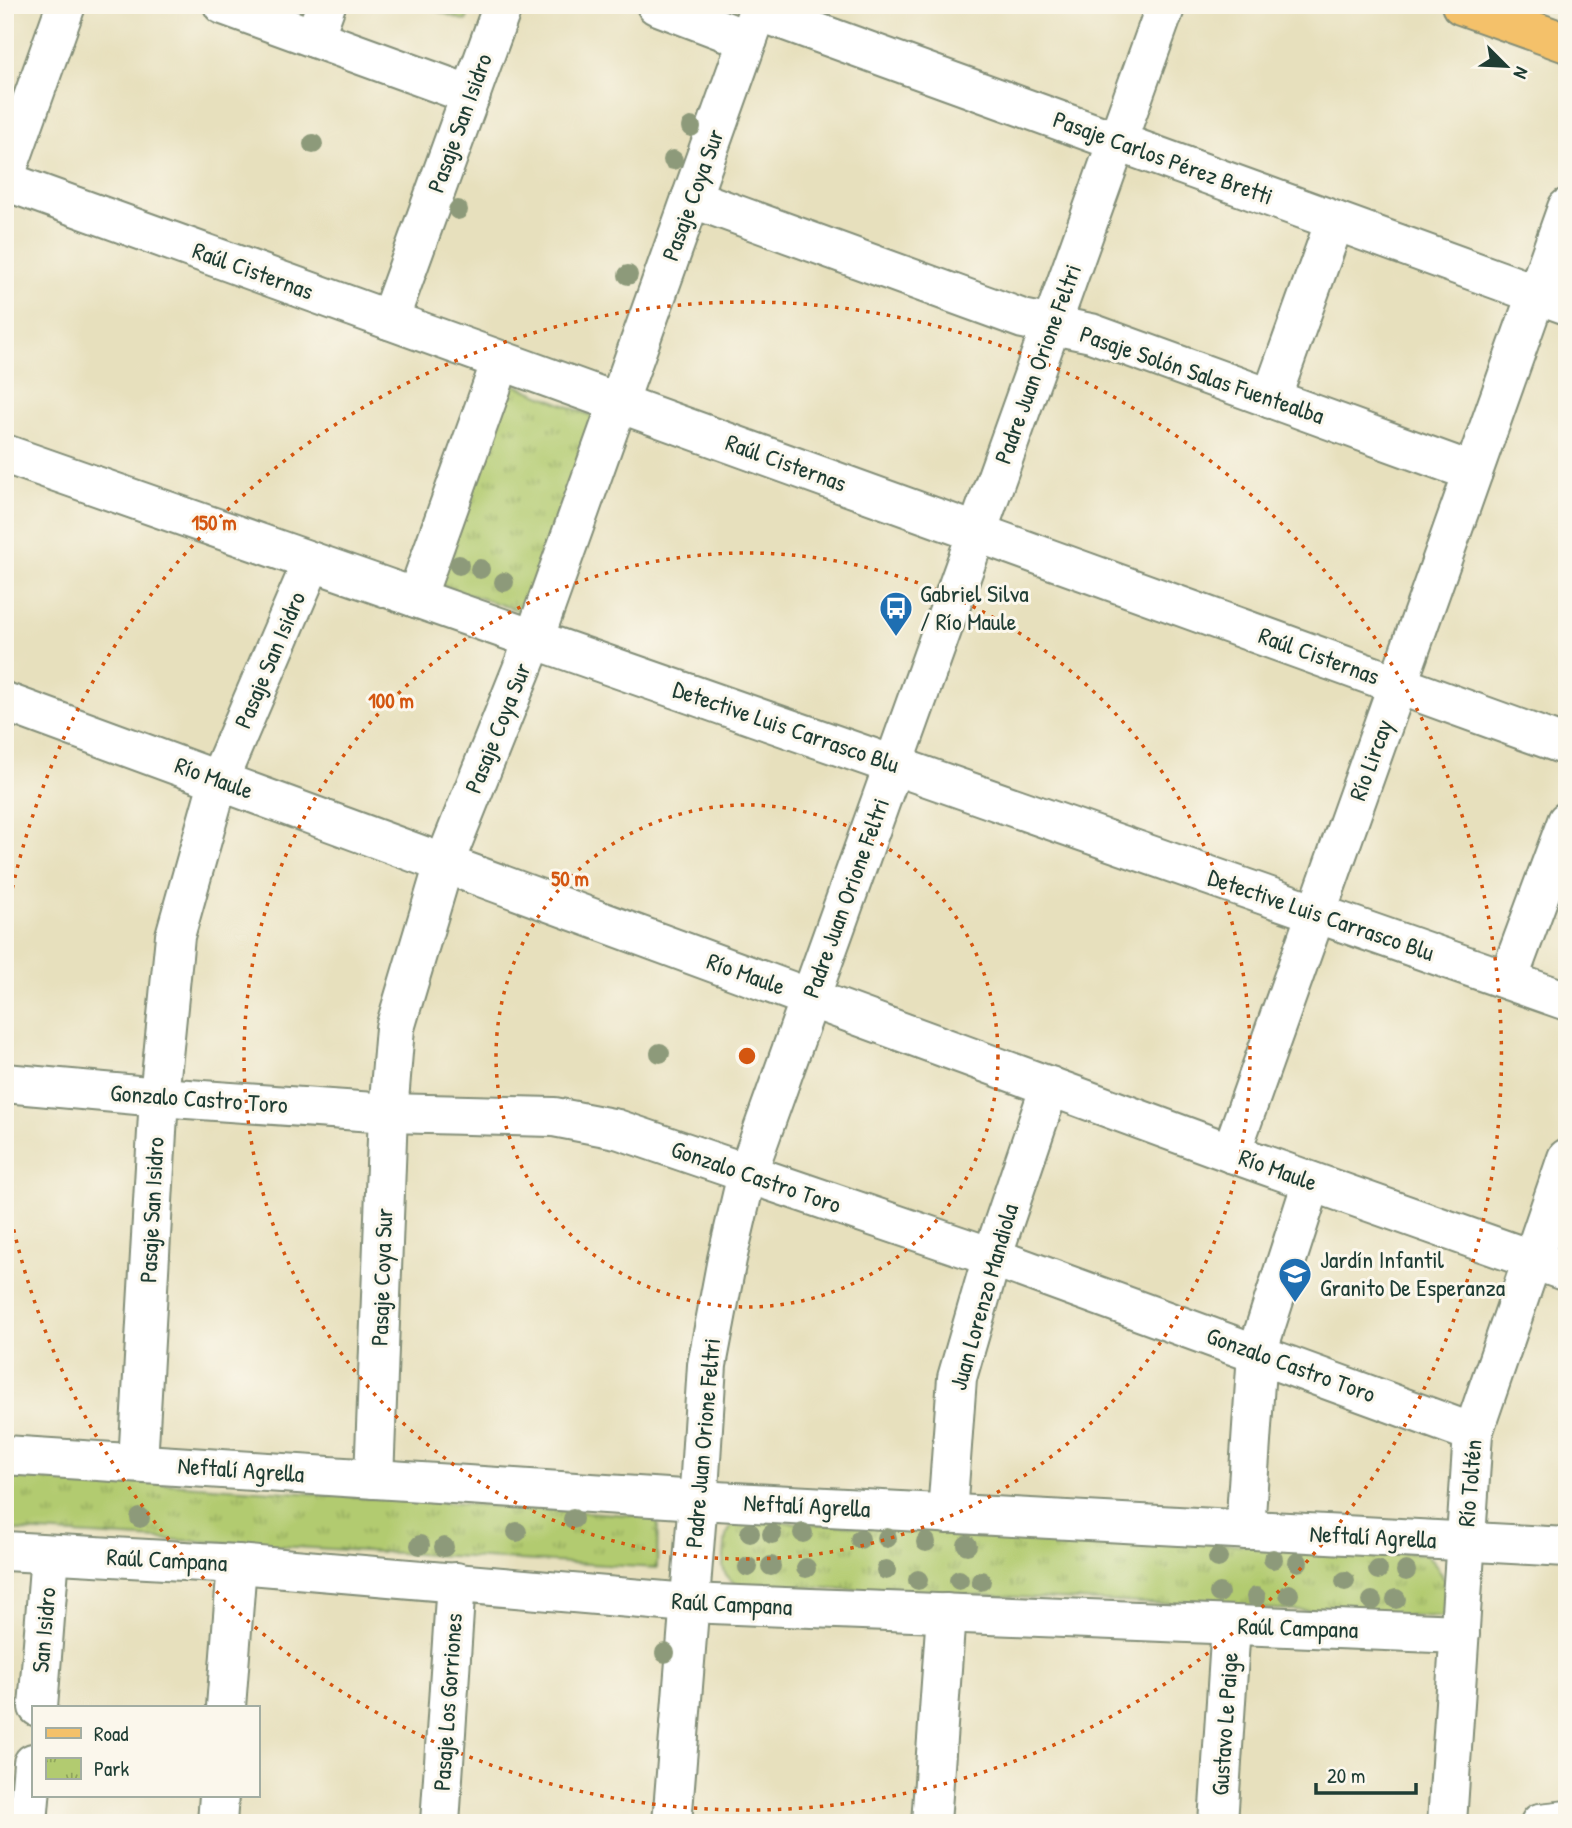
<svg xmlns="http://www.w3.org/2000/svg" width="1572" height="1828" font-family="'Patrick Hand',sans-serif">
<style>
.green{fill:#b2cb70;stroke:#688452;stroke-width:2}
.park{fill:url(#park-tufts);stroke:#688452;stroke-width:2}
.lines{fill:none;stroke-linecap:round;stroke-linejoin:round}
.minor-casing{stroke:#838e78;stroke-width:42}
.major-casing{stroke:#838e78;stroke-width:42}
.minor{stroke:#fff;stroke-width:38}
.major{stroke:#f4c16a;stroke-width:38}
.tree{fill:#8d9a7a}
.ring{fill:none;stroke:#d45610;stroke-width:3.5;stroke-dasharray:3.5 7}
.labels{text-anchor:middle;stroke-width:6;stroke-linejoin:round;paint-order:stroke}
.street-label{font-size:24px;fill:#1f3d34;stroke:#fbf7ec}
.poi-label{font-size:24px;fill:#1f3d34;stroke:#fbf7ec;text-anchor:start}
.centre{fill:#d45610;stroke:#fbf7ec;stroke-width:3.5}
.ring-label{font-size:21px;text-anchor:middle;font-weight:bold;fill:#d45610;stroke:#fbf7ec;stroke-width:6;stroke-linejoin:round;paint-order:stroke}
</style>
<defs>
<pattern id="park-tufts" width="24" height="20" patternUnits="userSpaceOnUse" patternTransform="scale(1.75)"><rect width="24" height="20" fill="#b2cb70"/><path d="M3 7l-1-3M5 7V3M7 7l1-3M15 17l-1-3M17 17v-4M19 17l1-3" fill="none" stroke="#90a65d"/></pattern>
</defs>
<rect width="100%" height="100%" fill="#fbf7ec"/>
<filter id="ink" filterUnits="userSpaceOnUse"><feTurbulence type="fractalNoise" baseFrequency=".0143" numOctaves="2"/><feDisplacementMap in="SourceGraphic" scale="14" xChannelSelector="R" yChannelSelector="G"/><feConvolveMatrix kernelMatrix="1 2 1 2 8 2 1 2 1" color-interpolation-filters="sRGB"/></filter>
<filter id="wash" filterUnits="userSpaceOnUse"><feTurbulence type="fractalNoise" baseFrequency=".00686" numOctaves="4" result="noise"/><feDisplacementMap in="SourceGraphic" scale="28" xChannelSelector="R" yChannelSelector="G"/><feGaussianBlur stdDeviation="1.57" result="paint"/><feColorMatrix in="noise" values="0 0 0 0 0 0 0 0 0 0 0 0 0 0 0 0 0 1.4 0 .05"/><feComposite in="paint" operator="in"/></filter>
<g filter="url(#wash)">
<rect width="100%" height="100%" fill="#e7e0bd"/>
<!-- green -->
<polygon class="green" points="420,5 472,5 466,21"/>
<!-- park -->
<g class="park">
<polygon points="510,383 597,418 526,613 437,584"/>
<polygon points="5,1473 658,1517 657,1568 5,1530"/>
<path d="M742 1520 1425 1554C1450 1578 1446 1584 1443 1617L735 1584 726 1576 723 1567 726 1536 732 1525Z"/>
</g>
</g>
<g filter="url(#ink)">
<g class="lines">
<defs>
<g id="minor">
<polyline points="223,5 471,95"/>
<polyline points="656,5 748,40"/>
<polyline points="758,11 1567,305"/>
<polyline points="314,38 326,5"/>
<polyline points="5,176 66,5"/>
<polyline points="5,181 1567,746"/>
<polyline points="691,198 1023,319 1091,333 1473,472"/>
<polyline points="389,320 503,5"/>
<polyline points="1271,399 1335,221"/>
<polyline points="5,454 1567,1001"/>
<polyline points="416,598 501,361"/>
<polyline points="5,702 1231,1153 1567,1272"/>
<polyline points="1508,980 1567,821"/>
<polyline points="5,1083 159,1097 388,1113 554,1117 617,1129 992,1257 1473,1433"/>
<polyline points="1231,1153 1567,208"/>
<polyline points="5,1455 698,1500 1567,1547"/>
<polyline points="138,1463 159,1097 175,936 219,779 312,562"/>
<polyline points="374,1479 388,1113 395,1028 444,864 534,639 760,5"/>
<polyline points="947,1514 957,1378 992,1257 1050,1086"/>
<polyline points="1245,1530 1257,1353 1312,1182"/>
<polyline points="5,1551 237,1564 688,1603 1460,1634"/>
<polyline points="38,1707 50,1554"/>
<polyline points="226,1707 237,1564"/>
<polyline points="28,1823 33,1763"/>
<polyline points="217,1823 219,1795"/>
<polyline points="440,1823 456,1582"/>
<polyline points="672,1823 700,1475 707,1365 727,1259 747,1174 1166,5"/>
<polyline points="931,1823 946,1613"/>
<polyline points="1218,1823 1231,1625"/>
<polyline points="1447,1823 1473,1433 1567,1158"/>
<polyline points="1540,1823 1567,1820"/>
</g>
<polyline id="major" points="1461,5 1567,43"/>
</defs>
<!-- minor casing -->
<use href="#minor" class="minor-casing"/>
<!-- major casing -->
<use href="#major" class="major-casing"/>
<!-- minor -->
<use href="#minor" class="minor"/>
<!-- major -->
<use href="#major" class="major"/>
</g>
<!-- trees -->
<g class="tree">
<circle cx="691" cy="127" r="10"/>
<circle cx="313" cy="144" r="10"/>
<circle cx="673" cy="160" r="10"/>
<circle cx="458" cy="210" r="10"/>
<circle cx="628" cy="275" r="10"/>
<circle cx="459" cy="565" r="10"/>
<circle cx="480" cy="569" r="10"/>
<circle cx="504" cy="582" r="10"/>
<circle cx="660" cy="1053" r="10"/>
<circle cx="140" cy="1518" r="10"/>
<circle cx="573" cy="1519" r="10"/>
<circle cx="517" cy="1532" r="10"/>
<circle cx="750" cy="1533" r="10"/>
<circle cx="803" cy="1533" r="10"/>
<circle cx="772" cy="1534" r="10"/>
<circle cx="887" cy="1538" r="10"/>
<circle cx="860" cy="1539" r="10"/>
<circle cx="926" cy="1542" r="10"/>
<circle cx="420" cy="1545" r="10"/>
<circle cx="967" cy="1545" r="10"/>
<circle cx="444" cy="1547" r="10"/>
<circle cx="1218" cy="1558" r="10"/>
<circle cx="1273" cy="1559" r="10"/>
<circle cx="1298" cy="1562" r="10"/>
<circle cx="771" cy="1566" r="10"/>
<circle cx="748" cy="1567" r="10"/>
<circle cx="806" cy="1568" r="10"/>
<circle cx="886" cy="1570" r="10"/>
<circle cx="1378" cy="1570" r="10"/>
<circle cx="1406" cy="1571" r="10"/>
<circle cx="918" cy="1580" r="10"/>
<circle cx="959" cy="1580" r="10"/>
<circle cx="981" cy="1581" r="10"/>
<circle cx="1345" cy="1581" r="10"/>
<circle cx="1219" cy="1593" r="10"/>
<circle cx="1289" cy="1594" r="10"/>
<circle cx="1256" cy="1597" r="10"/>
<circle cx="1396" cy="1599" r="10"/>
<circle cx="1372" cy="1601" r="10"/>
<circle cx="665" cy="1653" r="10"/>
</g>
</g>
<!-- distance rings -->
<g class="ring">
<circle cx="747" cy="1056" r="251"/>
<circle cx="747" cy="1056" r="503"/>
<path d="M6 919A754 754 0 1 1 6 1193"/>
</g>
<!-- icons -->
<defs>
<symbol id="bus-pin" viewBox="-11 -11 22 30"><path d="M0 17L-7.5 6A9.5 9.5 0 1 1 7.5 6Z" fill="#1f6fb2" stroke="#fbf7ec"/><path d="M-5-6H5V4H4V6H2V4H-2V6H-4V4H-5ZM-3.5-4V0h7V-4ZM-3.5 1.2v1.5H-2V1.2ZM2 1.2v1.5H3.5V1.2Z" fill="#fff"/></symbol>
<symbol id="school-pin" viewBox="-11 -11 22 30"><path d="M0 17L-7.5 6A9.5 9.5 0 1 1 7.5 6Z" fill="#1f6fb2" stroke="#fbf7ec"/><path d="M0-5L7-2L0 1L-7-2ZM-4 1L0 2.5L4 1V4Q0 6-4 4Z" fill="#fff"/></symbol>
</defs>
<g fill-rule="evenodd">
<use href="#bus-pin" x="877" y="589" width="38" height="52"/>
<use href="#school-pin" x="1276" y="1255" width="38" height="52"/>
</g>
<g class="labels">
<!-- street labels -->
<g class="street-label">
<text transform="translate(460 123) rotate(-70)" y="8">Pasaje San Isidro</text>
<text transform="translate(1163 158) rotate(20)" y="8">Pasaje Carlos Pérez Bretti</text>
<text transform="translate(693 195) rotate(-70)" y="8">Pasaje Coya Sur</text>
<text transform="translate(253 271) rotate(20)" y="8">Raúl Cisternas</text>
<text transform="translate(1038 364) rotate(-70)" y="8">Padre Juan Orione Feltri</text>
<text transform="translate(1202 375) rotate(19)" y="8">Pasaje Solón Salas Fuentealba</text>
<text transform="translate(786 463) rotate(20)" y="8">Raúl Cisternas</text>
<text transform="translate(1319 656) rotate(20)" y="8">Raúl Cisternas</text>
<text transform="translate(270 660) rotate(-67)" y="8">Pasaje San Isidro</text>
<text transform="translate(786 727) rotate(19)" y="8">Detective Luis Carrasco Blu</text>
<text transform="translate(498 728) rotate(-68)" y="8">Pasaje Coya Sur</text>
<text transform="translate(1371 760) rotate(-70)" y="8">Río Lircay</text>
<text transform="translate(214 778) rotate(20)" y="8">Río Maule</text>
<text transform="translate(846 898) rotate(-70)" y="8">Padre Juan Orione Feltri</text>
<text transform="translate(1321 915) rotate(19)" y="8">Detective Luis Carrasco Blu</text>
<text transform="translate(746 974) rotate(20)" y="8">Río Maule</text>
<text transform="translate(199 1099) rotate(4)" y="8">Gonzalo Castro Toro</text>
<text transform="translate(1278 1170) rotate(20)" y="8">Río Maule</text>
<text transform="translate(756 1177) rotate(19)" y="8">Gonzalo Castro Toro</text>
<text transform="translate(152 1210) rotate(-87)" y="8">Pasaje San Isidro</text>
<text transform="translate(382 1277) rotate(-88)" y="8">Pasaje Coya Sur</text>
<text transform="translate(984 1297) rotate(-74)" y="8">Juan Lorenzo Mandiola</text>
<text transform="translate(1291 1365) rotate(20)" y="8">Gonzalo Castro Toro</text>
<text transform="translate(703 1443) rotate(-85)" y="8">Padre Juan Orione Feltri</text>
<text transform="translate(241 1470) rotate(4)" y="8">Neftalí Agrella</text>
<text transform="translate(1470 1483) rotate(-85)" y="8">Río Toltén</text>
<text transform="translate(807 1506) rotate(3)" y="8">Neftalí Agrella</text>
<text transform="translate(1373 1537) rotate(3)" y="8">Neftalí Agrella</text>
<text transform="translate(167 1560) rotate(3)" y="8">Raúl Campana</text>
<text transform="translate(732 1604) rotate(3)" y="8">Raúl Campana</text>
<text transform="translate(1298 1628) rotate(2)" y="8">Raúl Campana</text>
<text transform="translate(44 1630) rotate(-85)" y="8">San Isidro</text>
<text transform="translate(448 1702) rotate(-86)" y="8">Pasaje Los Gorriones</text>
<text transform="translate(1225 1724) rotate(-86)" y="8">Gustavo Le Paige</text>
</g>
<!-- poi labels -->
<g class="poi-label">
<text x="920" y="602">Gabriel Silva<tspan x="920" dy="28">/ Río Maule</tspan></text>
<text x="1320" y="1268">Jardín Infantil<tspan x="1320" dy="28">Granito De Esperanza</tspan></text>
</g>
</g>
<circle cx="747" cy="1056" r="10" class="centre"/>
<g class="ring-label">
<text x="214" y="530">150 m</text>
<text x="391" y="708">100 m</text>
<text x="570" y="886">50 m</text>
</g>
<!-- margin -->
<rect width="1572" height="1828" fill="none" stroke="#fbf7ec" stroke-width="28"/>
<!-- legend -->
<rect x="32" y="1706" width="228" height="91" fill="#fbf7ec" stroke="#a3ada2" stroke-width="2"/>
<rect x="46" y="1728" width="35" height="10" fill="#f4c16a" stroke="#a3ada2" stroke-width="2"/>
<text x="94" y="1741" font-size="21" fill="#1f3d34">Road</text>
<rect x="46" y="1758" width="35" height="21" fill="url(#park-tufts)" stroke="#a3ada2" stroke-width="2"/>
<text x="94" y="1776" font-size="21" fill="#1f3d34">Park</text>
<!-- north arrow -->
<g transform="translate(1506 66) rotate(114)" stroke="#fbf7ec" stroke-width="5" paint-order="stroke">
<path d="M0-5L12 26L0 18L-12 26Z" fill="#1f3d34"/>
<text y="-10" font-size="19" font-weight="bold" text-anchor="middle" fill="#1f3d34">N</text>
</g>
<!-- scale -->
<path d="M1316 1783v10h100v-10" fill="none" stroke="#1f3d34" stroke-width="3.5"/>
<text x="1327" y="1783" font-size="21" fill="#1f3d34" stroke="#fbf7ec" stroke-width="5" paint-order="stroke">20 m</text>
</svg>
